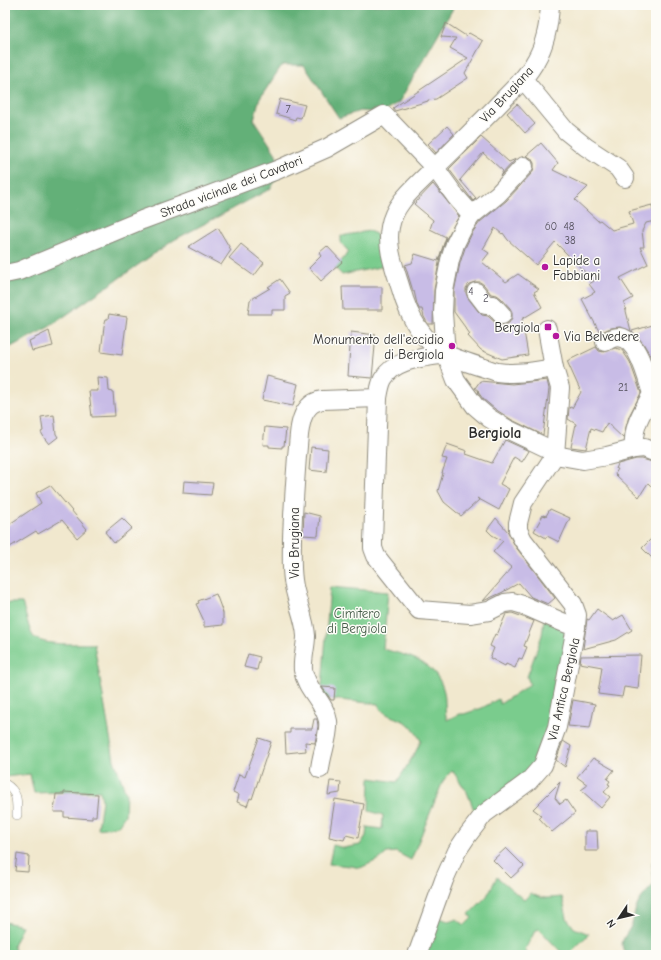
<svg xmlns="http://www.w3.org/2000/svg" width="661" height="960" font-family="'Comic Neue',sans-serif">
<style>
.green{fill:#7acc8d;stroke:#527c5c}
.forest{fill:#63b078;stroke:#476e52}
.building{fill:#c8bce6;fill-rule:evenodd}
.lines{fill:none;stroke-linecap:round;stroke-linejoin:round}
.service-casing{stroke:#8e8a7c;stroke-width:10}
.minor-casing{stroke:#8e8a7c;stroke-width:20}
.service{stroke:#fff;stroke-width:9}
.minor{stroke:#fff;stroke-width:18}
.poi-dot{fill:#b5179e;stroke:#fdfcf7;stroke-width:1.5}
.labels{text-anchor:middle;stroke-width:3;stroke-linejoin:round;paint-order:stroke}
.number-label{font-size:11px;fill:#524f5a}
.street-label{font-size:13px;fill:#2b2b2b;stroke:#fdfcf7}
.poi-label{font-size:13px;fill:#2b2b2b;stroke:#fdfcf7;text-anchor:start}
.park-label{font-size:13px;fill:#435b48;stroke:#fdfcf7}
.quarter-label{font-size:15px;font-weight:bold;fill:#2b2b2b;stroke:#fdfcf7}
</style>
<rect width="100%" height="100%" fill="#fdfcf7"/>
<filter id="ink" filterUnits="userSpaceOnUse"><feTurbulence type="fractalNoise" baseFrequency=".025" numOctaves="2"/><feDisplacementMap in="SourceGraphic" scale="8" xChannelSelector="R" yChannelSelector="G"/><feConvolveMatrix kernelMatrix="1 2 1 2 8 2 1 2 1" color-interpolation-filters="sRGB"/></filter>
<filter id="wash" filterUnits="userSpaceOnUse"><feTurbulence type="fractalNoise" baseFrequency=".012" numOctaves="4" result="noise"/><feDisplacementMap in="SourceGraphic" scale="16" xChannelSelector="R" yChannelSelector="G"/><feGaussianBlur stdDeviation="0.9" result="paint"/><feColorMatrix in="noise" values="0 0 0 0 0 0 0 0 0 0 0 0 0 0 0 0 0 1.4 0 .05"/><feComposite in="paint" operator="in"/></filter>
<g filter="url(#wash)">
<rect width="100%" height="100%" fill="#f1e8ce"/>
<!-- green -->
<g class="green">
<polygon points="369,231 376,234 384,266 342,275 335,268 349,252 341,243 341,236"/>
<path d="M330 587 388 592 383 649C409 656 437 662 444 692 446 701 444 711 447 720L459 714H464L482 708 498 699 500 704 530 684 527 677 542 635 544 620 571 631 551 735 526 777 476 815 467 792 452 770 443 781 411 860 396 852 387 853 380 859 360 868 351 866 329 864 333 845 344 848 360 845 366 836 367 827 382 829 383 815 369 811 370 778 397 782 415 753 421 741C418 735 412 727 407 723 397 717 382 716 378 704L321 698Z"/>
<path d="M5 603H22C25 610 29 631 33 636 42 647 80 643 94 644L114 760 126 793 125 815 118 826 98 829 102 800 100 791 34 793 30 774 5 777Z"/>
<path d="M497 877 524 900 531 893C541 900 550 898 562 897L567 918 574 928 589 934 568 955H564L539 929 535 931 525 950 530 955H421L438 917 450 922 456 919 465 925 472 918 469 914 487 896Z"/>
<polygon points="5,922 22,926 13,946 17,955 5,955"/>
</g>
<!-- forest -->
<g class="forest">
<polygon points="5,5 455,5 399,102 382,113 360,111 339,118 304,65 282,65 259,100 254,120 276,154 281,173 270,189 174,240 49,327 5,350"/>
<path d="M656 854V955H626C617 941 626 937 632 924 634 919 634 912 637 906 640 898 648 891 654 884L652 864Z"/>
</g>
<g id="blocks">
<!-- building -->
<g class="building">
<polygon points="446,23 466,36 469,33 483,41 465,73 468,78 436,99 428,100 428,101 395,111 393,108 468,58 450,48 456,38 441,37"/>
<polygon points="280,99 305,105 301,118 296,117 295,120 276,114"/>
<polygon points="517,104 535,124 525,133 507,113"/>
<polygon points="447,126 454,134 436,153 428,144"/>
<polygon points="481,137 509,162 516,159 500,176 503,171 483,153 460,180 476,198 473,201 449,169"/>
<path d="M541 143 558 163 553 170 588 187 575 200 598 221 600 220 612 230 633 224 629 211 652 205 655 221 646 223 642 231 644 247H640L648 264 620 278 633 298 624 303 631 331 620 327 610 328 600 333 582 299 595 292 589 284 594 281 555 242 536 265 508 240 503 233 502 234 495 228 483 249 489 253 482 262 506 282 518 274 539 289 534 292 542 307 522 319 528 355 502 359 481 350 468 336 470 334 454 312V292L460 263 465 248 472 233 480 222 506 201 532 173 534 168V163L531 158 526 156ZM475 282H480L484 285 491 294 497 295 501 298 510 308 512 312V318L509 323 504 325H498L488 316 482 315 478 311 468 298 466 293V288L469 284Z"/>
<polygon points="433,184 459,216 446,239 440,257 434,290 433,324 428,324 424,317 422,309 419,309 417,304 414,291 413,291 405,265 412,263 415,254 438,261 446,237 430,229 433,220 414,204"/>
<polygon points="218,228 231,250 221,265 188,247"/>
<polygon points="241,244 264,263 254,276 229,258"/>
<polygon points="327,246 342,262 321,281 309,268 321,256 319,253"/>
<polygon points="280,279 290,293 285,296 285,310 272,310 272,314 248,314 250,300 270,288 268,287"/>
<polygon points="342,287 382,287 382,310 343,310"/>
<polygon points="109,314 127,317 122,355 101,352 104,326 106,319 108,319"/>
<polygon points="656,324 656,371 649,353 643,343 632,331"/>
<polygon points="49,331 53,346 32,351 29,341"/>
<polygon points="351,332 376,335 372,378 348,376"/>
<polygon points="596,347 599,351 604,352 615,348 622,350 630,362 641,393 629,416 623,438 607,423 602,432 591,428 586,449 571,447 576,424 568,419 569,408 570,407 572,408 581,392 567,361"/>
<polygon points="267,376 298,384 293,406 262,400"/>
<polygon points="97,377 108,378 109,391 113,392 115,416 92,417 89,391 98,391"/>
<polygon points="547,380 549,389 543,435 512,420 495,409 483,399 478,392 479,391 475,388 480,381 512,384"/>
<polygon points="54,415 56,434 58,437 49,444 45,439 41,432 43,431 41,417"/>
<polygon points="265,427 286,429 284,446 282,446 282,448 269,447 269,445 263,445"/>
<polygon points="505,440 529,451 522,462 514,457 500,484 509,489 499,510 477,498 479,500 461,516 444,502 438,491 443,473 442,473 447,459 442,458 447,444 467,451 466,454 492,463"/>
<polygon points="311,447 328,449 326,472 309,470"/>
<polygon points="636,459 642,459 656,463 656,491 648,483 639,497 615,474 618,469 616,469 618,464"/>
<polygon points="184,481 213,483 211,495 183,493"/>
<polygon points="50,485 87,529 77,538 62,520 38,534 36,531 5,550 5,527 41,503 36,493"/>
<polygon points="550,509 570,518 559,542 547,536 546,538 534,531 543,515 546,516"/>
<polygon points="304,512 320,516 318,536 303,535"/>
<polygon points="122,518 132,528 114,543 105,532"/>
<polygon points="496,518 508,532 515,546 555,598 548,604 531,597 519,583 501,593 483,601 512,568 493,552 503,541 492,535 487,530"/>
<polygon points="656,534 656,562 642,548"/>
<polygon points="216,594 223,613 223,625 204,627 204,621 196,604 199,603 198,601"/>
<polygon points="597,609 613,621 623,615 632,630 616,640 583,649 587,619 589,620"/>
<polygon points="512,613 534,621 524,646 527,647 522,659 519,658 515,668 506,664 505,666 490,658 494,648 490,646 495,634 497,635 506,614"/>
<polygon points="248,654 260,657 257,670 244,667"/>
<polygon points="641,655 638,689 624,687 622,697 598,694 602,667 580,663 581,656"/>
<polygon points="322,687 335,688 334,700 331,700"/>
<polygon points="573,700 595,704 590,728 568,726"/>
<polygon points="314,719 317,719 318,726 315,743 305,742 306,751 286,753 285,733 290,733 290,729 312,729"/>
<polygon points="259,738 271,742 252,799 250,798 247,806 237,802 239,795 233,792 239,774 245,777"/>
<polygon points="563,741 571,746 565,767 556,760"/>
<polygon points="593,758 614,770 607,779 610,781 608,784 610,785 604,792 610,797 601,808 581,790 588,785 577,777"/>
<polygon points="330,781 341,782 340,793 328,795"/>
<polygon points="560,782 555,798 560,804 566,800 575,813 552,832 539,818 541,815 533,809"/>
<polygon points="64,792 98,794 96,816 92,816 92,819 64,817 64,812 54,812 56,794 64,794"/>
<polygon points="335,799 364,804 358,838 346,835 344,840 329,837"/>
<polygon points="585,831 597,831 598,851 585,851"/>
<polygon points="506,848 524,866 511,878 493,860"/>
<polygon points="17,854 29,856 28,872 15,871"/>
</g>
</g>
</g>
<g filter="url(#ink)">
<use href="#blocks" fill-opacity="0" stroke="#8e8a7c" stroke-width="1"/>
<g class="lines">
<defs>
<path id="service" d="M5 784C18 792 17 801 17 815"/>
<g id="minor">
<path d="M550 5C549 24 546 43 536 60 526 79 509 93 495 108 473 130 451 153 428 174 413 189 394 204 390 227 386 248 395 269 401 289 408 315 421 340 446 354 460 361 482 367 497 372 516 375 535 371 554 368"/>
<polyline points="523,79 566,131 586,147 618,168 625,178"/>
<polyline points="524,166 498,194 472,215 463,228 455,244 450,260 444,291 443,313 446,354 456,380 475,406 489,418 507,429 547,448 555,455 583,460 607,456 634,449 644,448 656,453"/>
<polyline points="5,274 19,271 142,220 277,170 327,148 384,115 435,168 456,197 472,215"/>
<polyline points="476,292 486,305 493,305 502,315"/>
<path d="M605 342C607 341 610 339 613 338 636 330 647 378 652 394 642 413 632 426 634 449"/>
<path d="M446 354C425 358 395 358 383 379 380 385 379 392 378 398L373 542V548L376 556 419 610 470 614 489 611 505 603 513 602 523 605 562 622 576 627"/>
<path d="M320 769C321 755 330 734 328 721 325 702 306 690 303 670 302 658 306 647 306 636 305 617 295 599 293 580 291 566 292 552 292 538 293 510 295 483 297 456 299 442 298 424 305 412 310 404 314 402 322 400L378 398"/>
<polyline points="417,955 444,880 457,851 467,836 484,814 529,781 543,765 557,727 576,627 577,615 573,604 523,540 518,530 518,523 523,503 555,455 560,388 554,368 547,329"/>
</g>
</defs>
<!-- service casing -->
<use href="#service" class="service-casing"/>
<!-- minor casing -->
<use href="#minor" class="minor-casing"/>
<!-- service -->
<use href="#service" class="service"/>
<!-- minor -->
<use href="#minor" class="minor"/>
</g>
</g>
<!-- markers -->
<g class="poi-dot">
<circle cx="545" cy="267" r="4"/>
<rect x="544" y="323" width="8" height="8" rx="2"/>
<circle cx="556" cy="336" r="4"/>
<circle cx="452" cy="346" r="4"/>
</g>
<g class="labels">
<!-- number labels -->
<g class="number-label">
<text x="288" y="113">7</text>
<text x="551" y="230">60</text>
<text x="569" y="230">48</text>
<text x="570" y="244">38</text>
<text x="471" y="295">4</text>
<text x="486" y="302">2</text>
<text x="623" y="391">21</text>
</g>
<!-- street labels -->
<g class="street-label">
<text transform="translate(506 94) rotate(-47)" y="5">Via Brugiana</text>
<text transform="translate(231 186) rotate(-21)" y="5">Strada vicinale dei Cavatori</text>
<text transform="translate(294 543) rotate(-90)" y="5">Via Brugiana</text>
<text transform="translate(563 689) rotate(-77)" y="5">Via Antica Bergiola</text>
</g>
<!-- poi labels -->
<g class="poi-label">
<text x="553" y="265">Lapide a<tspan x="553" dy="15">Fabbiani</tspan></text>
<text x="540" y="332" text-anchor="end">Bergiola</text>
<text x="564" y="341">Via Belvedere</text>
<text x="444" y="344" text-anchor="end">Monumento dell'eccidio<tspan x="444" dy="15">di Bergiola</tspan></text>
</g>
<!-- park labels -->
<g class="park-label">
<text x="357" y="618">Cimitero<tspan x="357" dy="15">di Bergiola</tspan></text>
</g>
<!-- quarter labels -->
<g class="quarter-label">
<text x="495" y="438">Bergiola</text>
</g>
</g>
<!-- margin -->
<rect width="661" height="960" fill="none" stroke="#fdfcf7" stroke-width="20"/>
<!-- north arrow -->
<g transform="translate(619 918) rotate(235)" stroke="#fdfcf7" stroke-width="3" paint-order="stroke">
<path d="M0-3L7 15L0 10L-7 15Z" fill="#2b2b2b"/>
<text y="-6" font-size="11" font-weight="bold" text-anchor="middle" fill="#2b2b2b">N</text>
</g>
</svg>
